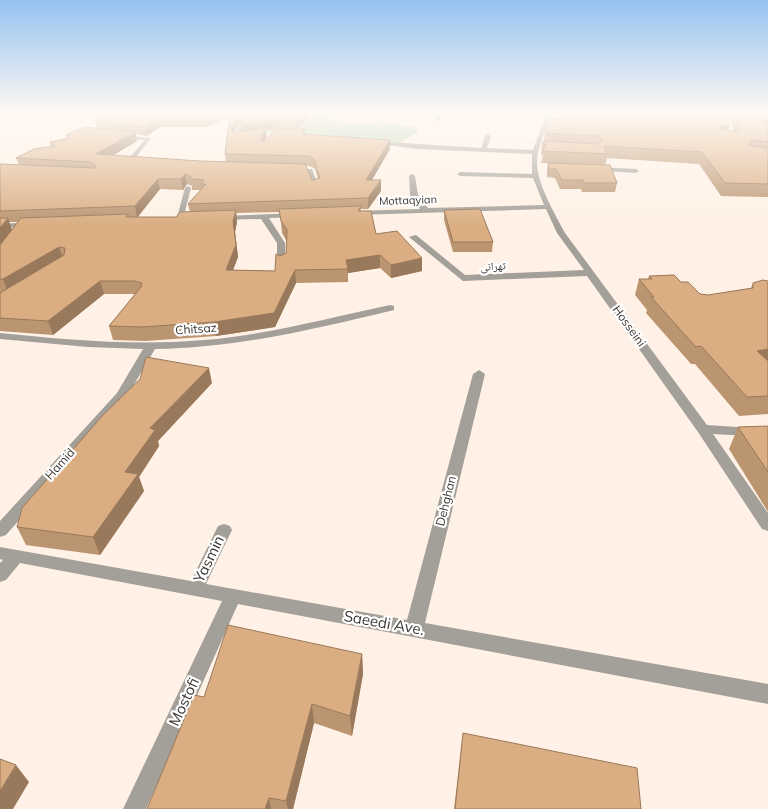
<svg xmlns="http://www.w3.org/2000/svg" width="768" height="809" font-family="Mulish,'Noto Naskh Arabic',sans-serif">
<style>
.green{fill:#aad4ad}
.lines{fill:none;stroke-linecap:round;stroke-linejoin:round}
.minor{fill:#a39f99;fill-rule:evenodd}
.wall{fill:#bb9570;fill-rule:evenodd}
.shaded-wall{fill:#99795b}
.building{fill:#daad82;stroke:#99795b}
.labels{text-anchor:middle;stroke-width:4.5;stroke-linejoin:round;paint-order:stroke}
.far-street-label{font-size:11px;fill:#3a3531;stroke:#fff}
.street-label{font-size:12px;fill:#3a3531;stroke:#fff}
.near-street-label{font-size:15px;fill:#3a3531;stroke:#fff}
</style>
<rect width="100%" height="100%" fill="#fff1e5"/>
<!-- green -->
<polygon class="green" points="312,114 325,114 325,118 337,119 349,124 381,122 415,127 418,132 400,143 317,134 264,133 250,122 238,120 241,116 313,118"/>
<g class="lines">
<!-- minor -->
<g class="minor">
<polygon points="326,114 332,114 331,118 327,118"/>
<polygon points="436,114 442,114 441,122 436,121"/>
<path d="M546 114H552C546 130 537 147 537 163 538 186 554 212 565 233L707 425 768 429V437L713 434 768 513V531L762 529 698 432 587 276 463 281 409 237 416 235 465 275 584 270 557 233 546 209 355 215 351 213 355 211 420 209 410 195 409 176 412 174 415 176 418 195 428 208 544 205 533 178 460 176 457 174 460 172 532 174V154L417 149 371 143 374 141 481 148 485 136 488 134 491 136 487 148 533 150Z"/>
<polygon points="711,115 768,117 768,121 709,118"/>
<polygon points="242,122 247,123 237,138 233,138"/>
<polygon points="118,135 151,138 137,156 137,159 148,161 148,163 131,161 131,156 145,140 120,138"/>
<polygon points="594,167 636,169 639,171 636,173 592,170 592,168"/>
<polygon points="289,169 312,169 319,188 314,189 307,172 291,172 289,171"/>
<polygon points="188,186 191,188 183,219 176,221 185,188"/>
<polygon points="300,213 301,215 297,217 269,218 285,243 285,264 281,267 277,264 277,243 261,219 220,220 216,218 220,216"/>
<polygon points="32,222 35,222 35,226 0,228 0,224"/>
<path d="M390 305 394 306V310C315 329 236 348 155 349L126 398 6 535 0 537V521L117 393 143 349 88 347 0 339V333C68 340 136 346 204 340 267 335 328 318 390 305Z"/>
<polygon points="479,370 485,374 425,623 768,684 768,704 238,604 146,809 123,809 222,601 20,563 6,580 0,582 0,563 3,560 0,559 0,547 191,581 218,526 224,524 230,526 232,530 206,584 407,620 473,374"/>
</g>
</g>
<!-- wall -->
<g class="wall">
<path d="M111 114H311L297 129H305V134L390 140V149L372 180H381V191L368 209H361V211L376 234 422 271 391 278 380 268 348 273V282L296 283 275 327 216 336 146 341 113 340 109 326 135 294H104L53 335 0 331V293L1 292H0V164L19 165 16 158 51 147 50 142 67 139 66 135 97 128 95 121ZM230 116 225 154 226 162 200 161 113 155 137 141 136 134 146 136 160 127H207ZM244 119V120L242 124 243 131 234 132ZM275 129 265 142H264L267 137 266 130ZM306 166H310L315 169 318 179 312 180ZM187 184 192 186V190H201L188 204 190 212 176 217H138L160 189 183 190ZM280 212 282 233 286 240V253L280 256 275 271 233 270 238 257 235 232 237 222 236 213ZM9 222H18L12 230Z"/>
<path d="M558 114H619V115L624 116 623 114H768V197L721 196 699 164 607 158 605 165 617 183 615 192H582L581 189H560L555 178 547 177V171L548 163H541L543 155H541L542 144 544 141 545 133 561 119ZM726 114H733L731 121 734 132 728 131 730 125Z"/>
<polygon points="444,210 493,242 492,252 453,252 444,220"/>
<polygon points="649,276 681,282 700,294 708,295 751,288 753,283 768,281 768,414 739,416 695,364 691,364 646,313 647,310 635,295 639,279 648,279"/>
<polygon points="212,383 158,441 159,446 139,477 144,491 100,555 26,545 17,527"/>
<polygon points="768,426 768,512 729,449 738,427"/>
<polygon points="362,654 363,674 352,736 314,723 293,809 147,809 204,697"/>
<polygon points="463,733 641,809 454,809"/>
</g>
<!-- shaded-wall -->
<g class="shaded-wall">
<polygon points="216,114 232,114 207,127 206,119"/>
<polygon points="240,114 243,114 244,119 230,137 229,128"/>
<polygon points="302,114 311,114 296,130 295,122"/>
<polygon points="159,119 160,127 146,136 145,127"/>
<polygon points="273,120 274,129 266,130 267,137 261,148 243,133 242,124"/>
<polygon points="730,125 726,135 718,128 719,126"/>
<polygon points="135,132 137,141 99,164 96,154"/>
<polygon points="390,140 390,149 366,190 366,180"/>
<polygon points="185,174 187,184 183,190 181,179"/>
<polygon points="158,179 160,189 137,217 135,206"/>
<polygon points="381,180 381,191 368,209 368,198"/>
<polygon points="236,210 237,222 235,232 238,257 228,283 226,270 233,221"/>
<polygon points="8,218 12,230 0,245 0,228"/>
<polygon points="59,247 63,259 8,292 3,279"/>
<polygon points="380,255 380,268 348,273 346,260"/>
<polygon points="422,258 422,271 391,278 391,265"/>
<polygon points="295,270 296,283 275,327 216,336 214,322"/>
<polygon points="100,281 104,294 53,335 48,321"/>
<polygon points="768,349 768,365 757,351"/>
<polygon points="209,368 212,383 158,441 159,446 139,477 144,491 100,555 93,537 125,472 150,428"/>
<polygon points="362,654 363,674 352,736 350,716"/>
<polygon points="312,704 314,723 293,809 288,809 286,801"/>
<polygon points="16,765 29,782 13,809 0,809 0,791"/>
<polygon points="269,798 271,809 265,809"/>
</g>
<!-- building -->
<g class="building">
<polygon points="111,114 216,114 206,119 159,119 145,127 95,121"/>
<polygon points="230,114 240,114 229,128 234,132 266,128 260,139 265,142 276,128 305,129 302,134 390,140 366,180 381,180 368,198 188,204 206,184 201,184 204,180 191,179 190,176 185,174 181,179 158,179 135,206 0,211 0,164 95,168 96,166 91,162 16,158 34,149 55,146 50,142 69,138 66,135 84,127 135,132 96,154 200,161 305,164 312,180 320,178 314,159 309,156 225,154"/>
<polygon points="248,114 302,114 295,122 273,120 242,124"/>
<polygon points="565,114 619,114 619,115 627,117 627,114 726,114 730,125 719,126 718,128 735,132 740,128 735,114 768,114 768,121 763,121 768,126 768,142 752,140 748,145 768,148 768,184 725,183 702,152 604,146 607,154 543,151 546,144 542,144 543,141 598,144 603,140 598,136 545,133 550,118 569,120"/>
<polygon points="548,163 610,165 617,183 584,183 583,180 562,180 556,169 549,169"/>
<polygon points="361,206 358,211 371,211 376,234 397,231 422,258 391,265 380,255 346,260 348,269 295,270 274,313 214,322 142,327 109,326 141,287 142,283 134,281 100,281 48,321 0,318 0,293 64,255 65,248 59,247 3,279 0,279 0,245 21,218 128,214 126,217 176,217 180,212 236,210 233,221 236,245 226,270 275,271 276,254 280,256 286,253 287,230 281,221 279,209"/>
<polygon points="480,209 493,242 453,242 444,210"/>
<polygon points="0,218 8,218 0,228"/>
<polygon points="674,275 681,282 688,282 700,294 708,295 753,288 753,283 763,280 768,281 768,349 757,351 768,361 768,396 747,397 701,346 696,347 651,297 654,297 639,279 652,279 649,276"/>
<polygon points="146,357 209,368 150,428 155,430 125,472 138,474 93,537 17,527 22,508 103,415 140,379"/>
<polygon points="768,426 768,472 738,427"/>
<polygon points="228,625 362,654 350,716 312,704 286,801 269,798 265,809 147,809 194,695 204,697"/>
<polygon points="463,733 637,768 641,809 455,809"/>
<polygon points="0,759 16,765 0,791"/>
</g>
<!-- sky -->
<linearGradient id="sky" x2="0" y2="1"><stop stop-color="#95c2f0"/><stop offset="0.5" stop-color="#fff9f3"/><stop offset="1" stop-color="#fff9f3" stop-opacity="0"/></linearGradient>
<rect width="768" height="227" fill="url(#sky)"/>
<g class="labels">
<!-- far-street labels -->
<g class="far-street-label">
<text transform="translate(408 200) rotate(-2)" y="4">Mottaqyian</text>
<text transform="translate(493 266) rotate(-3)" y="4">تهرانی</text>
</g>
<!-- street labels -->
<g class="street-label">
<text transform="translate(629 326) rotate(54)" y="4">Hosseini</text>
<text transform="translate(196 329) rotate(-4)" y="4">Chitsaz</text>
<text transform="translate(60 464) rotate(-48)" y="4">Hamid</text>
<text transform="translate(446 501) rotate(-76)" y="4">Dehghan</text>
</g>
<!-- near-street labels -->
<g class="near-street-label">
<text transform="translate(209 559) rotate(-64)" y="5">Yasmin</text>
<text transform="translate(384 623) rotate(10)" y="5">Saeedi Ave.</text>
<text transform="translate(184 702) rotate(-65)" y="5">Mostofi</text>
</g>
</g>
</svg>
